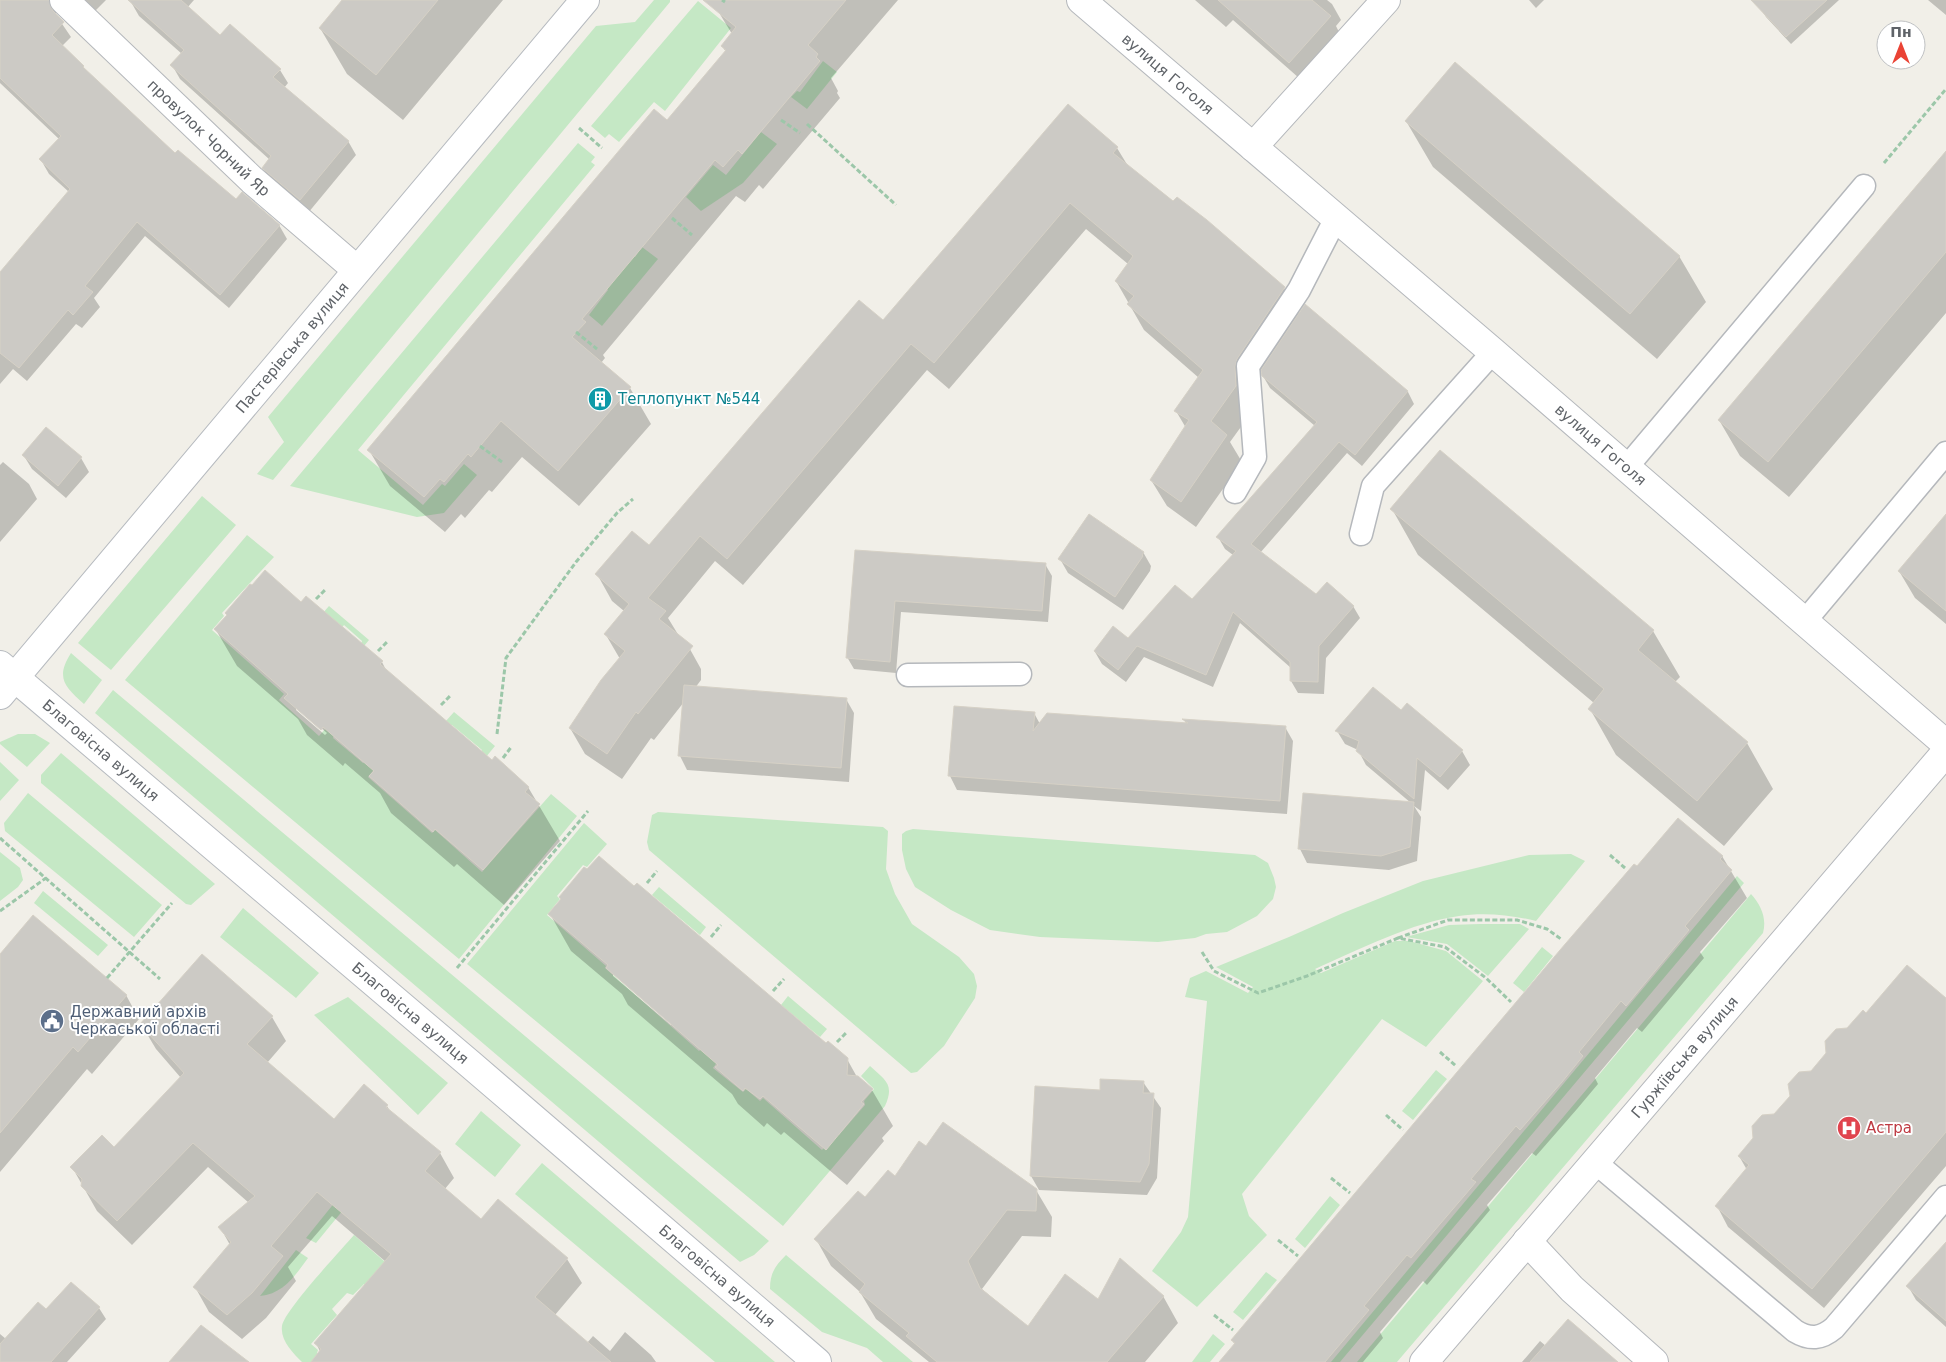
<svg xmlns="http://www.w3.org/2000/svg" width="1946" height="1362" font-family="'DejaVu Sans',sans-serif">
  <rect width="100%" height="100%" fill="#f1efe8"/>
  <path fill="#c5e8c5" d="M654 0H670V2L273 480 257 474 284 442 268 417 596 26 635 22Z
    M698 1 731 28 665 111 654 102 619 142 609 134 605 138 591 126Z
    M823 61 837 72 807 109 791 97 797 91 800 92Z
    M761 132 777 144 743 183 701 211 686 197 713 165 726 175Z
    M578 143 595 157 591 162 595 165 358 450 423 505 442 484 445 486 464 464 477 475 444 513 417 517 290 486Z
    M642 247 658 259 602 326 589 315 608 290 604 286 631 254 635 257Z
    M202 496 236 525 111 670 78 643Z
    M247 535 274 557 222 613 224 616 212 630 284 694 279 700 319 736 326 728 334 735 333 738 363 763 366 761 375 768 368 777 432 833 435 830 482 872 551 794 577 816 459 959 125 680Z
    M329 606 369 640 364 646 361 644 362 641 344 625 340 630 322 614Z
    M71 653 102 680 84 704C65 687 55 678 71 653Z
    M113 690 769 1241 754 1255 740 1262 95 713Z
    M454 712 495 746 486 757 481 753 482 750 452 725 450 726 445 722Z
    M18 734H35L50 743 27 767 0 744V742Z
    M61 753 215 884 191 905 186 904 41 783V775Z
    M0 762 19 780 0 801Z
    M28 793 162 905 134 937 5 831 4 823Z
    M658 812 883 827 888 831 886 869 895 894 912 924 959 957 974 974 977 986 975 998 944 1046 917 1072 911 1073 649 850 647 842 652 815Z
    M584 823 607 844 587 867 583 865 557 896 560 899 547 915 606 966 605 968 699 1051 702 1048 718 1061 713 1068 743 1092 746 1089 760 1101 763 1098 822 1150 836 1135H839L865 1105 864 1101 874 1089 861 1076 870 1066C885 1080 895 1084 885 1106L783 1226 467 964Z
    M913 829 1255 855 1268 863 1274 878 1276 887 1273 899 1257 916 1227 932 1206 934 1195 938 1158 942 1040 937 990 930 951 910 915 887 906 869 902 850V834L906 831Z
    M0 852 20 868 23 880 18 887 0 901Z
    M1571 854 1585 861 1536 921C1512 915 1484 912 1459 916 1413 922 1358 950 1315 969L1321 973 1395 941H1409L1446 951 1483 981 1426 1047 1382 1019 1242 1194 1249 1216 1267 1235 1197 1307 1152 1271 1181 1232 1188 1217 1207 1001 1185 997 1190 978 1206 971 1248 993 1253 987 1216 967 1289 937 1343 913 1423 881 1529 855Z
    M1737 876 1744 883 1340 1362H1331Z
    M659 887 706 927 700 935 652 895Z
    M43 891 108 945 98 956 34 903Z
    M1751 894C1761 905 1767 918 1763 933L1397 1362H1357Z
    M243 908 319 973 296 998 220 937Z
    M1480 924H1520L1529 929 1488 976 1447 944 1406 937 1449 925Z
    M1542 947 1553 956 1524 992 1513 983Z
    M788 996 827 1029 820 1037 781 1005Z
    M348 997 448 1083 418 1115 314 1015Z
    M1436 1070 1447 1079 1413 1120 1402 1111Z
    M481 1111 521 1145 495 1177 455 1144Z
    M402 1119 404 1127 367 1181 316 1243 306 1238Z
    M542 1163 775 1362H715L515 1194Z
    M1330 1196 1340 1205 1305 1248 1295 1239Z
    M354 1235 399 1274 421 1333 364 1284 353 1295 347 1293 332 1309 337 1315 311 1344 318 1350 317 1353 327 1362H302C293 1353 280 1340 282 1326 284 1311 341 1250 354 1235Z
    M296 1250 308 1258C295 1276 283 1294 260 1296Z
    M786 1255 913 1362H883L867 1348 822 1332 770 1289C770 1273 775 1266 786 1255Z
    M1266 1272 1277 1280 1243 1320 1233 1312Z
    M1213 1334 1225 1344 1210 1362H1192Z"/>
  <path fill="#0003" fill-rule="evenodd" d="M0 0H66L56 12V15L71 37 62 46 83 67 87 72 176 155 236 201 279 225 287 239 229 308 145 236 94 298 100 307 82 328 76 324 27 381 13 369 0 384V274L69 192 49 174 41 160 60 140 0 83Z
    M79 0H106L94 12Z
    M133 0H194L187 8 220 36 280 70 288 83 284 88 348 141 356 155 308 213 271 182 263 168 270 160 180 79 172 65 182 54 139 16 131 2Z
    M344 0H503L403 120 347 74 320 28Z
    M728 0H898L831 78 838 91 837 93 840 98 763 189 759 185 745 202 736 196 603 355 605 358 601 363 630 388 651 424 579 506 522 457 492 492 489 490 465 518 461 514 445 532 390 486 369 450 667 122 726 52 722 46 732 34 718 11Z
    M1195 0H1327L1332 4 1341 20 1336 26 1339 32 1299 78 1233 20 1226 27Z
    M1529 0H1544L1536 8Z
    M1771 0H1839L1791 44 1766 17 1761 9Z
    M1928 0H1946V15Z
    M1406 121 1679 256 1706 302 1657 359 1433 167Z
    M1117 148 1128 166 1284 288 1300 315 1305 306 1408 392 1414 404 1362 466 1347 453 1260 553 1316 596 1353 606 1360 618 1326 658 1324 694 1298 693 1291 681V668L1240 623 1213 687 1144 657 1126 682 1102 664 1095 652 1128 640 1192 601 1233 555 1225 549 1218 537 1315 426 1270 388 1263 376V369L1252 385 1251 413 1230 442 1242 462 1196 527 1167 506 1151 480 1186 428 1176 411 1199 378 1144 330 1116 281 1128 264 1086 229 949 389 927 370 743 585 715 561 668 618 679 636 686 642 701 669V680L695 688 846 699 854 713 849 782 687 770 680 756 684 702 654 740 651 738 622 779 585 754 570 728 620 659 606 635 624 611 612 601 597 574 649 547 883 321Z
    M1946 153V313L1789 497 1740 456 1719 420Z
    M1440 452 1653 631 1680 677 1675 682 1747 743 1773 789 1724 846 1616 755 1590 709 1594 703 1418 555 1392 509Z
    M24 456 81 458 89 472 66 498 32 469Z
    M3 462 29 484 37 499 0 542V465Z
    M1946 516V624L1915 598 1899 571Z
    M856 551 1045 564 1052 576 1048 622 901 612 896 673 854 669 847 657Z
    M1143 552 1151 566 1150 571 1123 610 1068 573 1060 559Z
    M301 604 382 662 387 672 492 762 528 787 560 841 504 905 457 864 454 867 391 813 380 793 345 763 343 766 307 735 298 719 237 666 216 630ZM296 707 327 733 325 735 296 710Z
    M1407 705 1462 751 1470 765 1448 790 1425 770 1421 811 1414 806 1421 817 1417 861 1389 870 1307 863 1300 849 1411 803 1366 765 1358 750 1345 744 1337 731 1401 712Z
    M955 707 1034 713 1040 724 1187 725 1184 720 1285 727 1293 741 1287 814 957 790 950 776Z
    M1722 856 1747 898 1700 952 1704 958 1642 1032 1637 1028 1595 1078 1598 1084 1577 1109 1536 1156 1532 1153 1487 1205 1490 1210 1427 1285 1423 1281 1380 1332 1383 1338 1363 1362H1221L1235 1345 1232 1340 1637 868Z
    M550 914 826 1045 847 1059 857 1077 872 1090 893 1126 882 1138 884 1141 847 1185 784 1132 781 1135 767 1123 764 1127 738 1104 732 1094 628 1005 622 994 571 951ZM613 973 672 1023 671 1025 613 976Z
    M0 956 126 995 139 1019 92 1074 87 1069 0 1172Z
    M1946 1000V1166L1824 1308 1728 1227 1717 1206 1747 1170 1739 1156 1848 1029 1866 1015Z
    M272 1017 286 1041 267 1063 334 1121 364 1086 387 1106 391 1113 440 1153 454 1178 444 1190 481 1221 567 1259 582 1283 555 1315 587 1343 593 1336 610 1351 625 1332 651 1355 656 1362H325L316 1343 386 1262 332 1216 288 1267 296 1281 266 1318 242 1339 209 1312 195 1287 230 1245 220 1227 249 1203 208 1167 132 1245 97 1211 72 1167 114 1148 181 1078 156 1049 141 1024Z
    M1143 1082 1161 1108 1157 1178 1147 1195 1039 1190 1031 1176Z
    M926 1148 1036 1190 1052 1217 1051 1237 1022 1236 982 1289 1028 1328 1099 1301 1163 1296 1178 1323 1145 1362H929L876 1319 860 1292 831 1266 816 1239 895 1178Z
    M1946 1244V1327L1916 1300 1908 1286Z
    M71 1283 99 1308 106 1319 67 1362H0V1334L6 1339 46 1311Z
    M1540 1341 1546 1346 1616 1362H1522Z"/>
  <path fill="#cccac5" stroke="#d6d1c6" d="M0 0H49L53 11 64 22 52 35 84 66 83 67 175 153 178 150 236 199 242 192 280 225 220 295 137 222 85 286 93 292 73 315 68 310 19 368 0 353V272L70 189 39 159 61 136 0 78Z
    M128 0H181L220 35 230 24 281 69 273 77 349 141 300 200 262 168 271 156 170 65 184 50Z
    M342 0H438L376 75 319 28Z
    M703 0H846L808 45 818 54 816 57 820 61 742 154 738 150 723 167 715 160 582 319 586 322 572 337 631 387 558 471 501 421 471 457 468 454 444 482 440 479 424 497 367 450 654 109 667 120 726 50 721 46 736 27Z
    M1218 0H1312L1331 16 1289 63Z
    M1751 0H1827L1786 37Z
    M1455 62 1680 256 1630 314 1405 121Z
    M1068 104 1118 147 1113 153 1173 201 1177 197 1207 220 1285 287 1237 359 1235 367 1236 386 1211 421 1227 435 1181 502 1150 480 1189 420 1174 411 1203 370 1127 304 1134 296 1115 281 1133 256 1070 203 934 363 911 344 727 559 700 536 648 598 666 611 659 619 693 646 638 714 636 712 607 754 569 728 601 680 625 651 604 634 629 604 595 574 632 531 649 545 859 300 883 320Z
    M1946 151V252L1768 462 1718 420Z
    M1305 304 1408 391 1355 455 1339 442 1251 544 1316 594 1327 582 1354 606 1319 646 1318 682 1290 681V662L1233 612 1206 675 1137 646 1118 670 1094 651 1113 626 1128 638 1175 585 1192 599 1236 551 1216 537 1317 422 1262 376 1261 370Z
    M46 427 82 457 58 486 22 455Z
    M1440 450 1654 630 1638 650 1748 742 1697 801 1588 709 1604 689 1390 509Z
    M1089 514 1144 552 1142 555 1143 556 1115 597 1058 559Z
    M1946 514V611L1898 571Z
    M855 550 1046 563 1042 611 895 601 890 662 846 658Z
    M265 570 301 602 306 596 383 661 380 664 492 760 495 756 529 787 525 792 540 804 483 870 435 829 433 832 369 776 374 771 323 727 321 730 284 698 288 694 214 629 227 615 225 613 250 584 252 585Z
    M684 685 847 698 841 768 678 756Z
    M1373 687 1401 710 1407 703 1463 750 1440 777 1417 758 1414 799 1356 751 1359 741 1335 731Z
    M954 706 1035 712 1033 731 1047 713 1188 723 1182 719 1286 726 1280 801 948 776Z
    M1303 793 1414 802 1410 847 1381 856 1298 849Z
    M1678 818 1723 856 1720 859 1732 870 1685 926 1689 930 1626 1006 1621 1001 1579 1052 1583 1056 1562 1082 1520 1130 1516 1126 1471 1179 1476 1182 1411 1258 1407 1255 1364 1306 1369 1310 1325 1362H1219L1235 1343 1231 1340 1560 950 1634 864 1637 866Z
    M599 856 634 886 637 883 826 1043 828 1041 848 1058 847 1075 858 1076 873 1089 861 1102 864 1104 826 1150 763 1096 760 1099 745 1088 743 1091 715 1067 718 1065 606 968 608 965 548 914 561 899 559 897 584 867 587 869Z
    M33 915 127 995 78 1052 73 1047 0 1133V954Z
    M202 954 273 1016 247 1044 334 1119 364 1084 388 1105 386 1107 441 1152 425 1171 481 1219 498 1199 568 1258 535 1297 611 1362H311L321 1349 314 1343 391 1254 317 1192 271 1246 283 1256 252 1293 227 1315 193 1287 231 1242 218 1227 255 1196 193 1143 117 1221 81 1186 82 1179 70 1167 102 1135 114 1147 184 1073 140 1024Z
    M1907 965 1946 998V1132L1812 1289 1715 1206 1749 1165 1738 1156 1753 1138 1752 1126 1762 1115 1774 1114 1790 1096 1788 1084 1799 1072 1811 1071 1826 1053 1825 1041 1836 1029 1847 1028 1863 1010 1866 1013Z
    M1100 1079 1144 1081 1143 1093H1154L1149 1164 1140 1182 1030 1176 1035 1086 1100 1090Z
    M943 1122 1037 1189 1036 1211 1007 1210 968 1261 980 1288 1028 1326 1065 1274 1098 1299 1120 1258 1164 1296 1107 1362H937L906 1336 909 1333 859 1292 865 1284 814 1239 858 1191 865 1197 888 1170 895 1176 919 1141 926 1146Z
    M1946 1242V1321L1906 1286Z
    M71 1282 100 1307 51 1362H0V1344L38 1302 46 1309Z
    M1568 1319 1618 1362H1530Z
    M201 1325 249 1362H169Z"/>
  <g fill="none" stroke-linecap="round" stroke-linejoin="round">
    <g stroke="#b5b8bc" stroke-width="25">
      <path id="service" d="M1626 468 1864 186
        M1235 492 1255 457 1248 366 1299 290 1336 218
        M1361 534 1373 486 1493 352
        M1805 621 1946 453
        M908 675 1020 674
        M1596 1163 1795 1331C1810 1340 1821 1339 1834 1328L1946 1197"/>
    </g>
    <g stroke="#b5b8bc" stroke-width="30">
      <g id="minor">
        <path id="s1" d="M64 0 252 180 357 270"/>
        <path id="s2" d="M1081 0 1493 352 1946 744"/>
        <path d="M1253 147 1386 0"/>
        <path d="M1527 1241 1572 1289 1654 1362"/>
        <path id="s3" d="M1424 1362 1946 752"/>
      </g>
    </g>
    <g stroke="#b6babf" stroke-width="30">
      <g id="secondary">
        <path id="s4" d="M0 665 470 1064 817 1362"/>
        <path id="s5" d="M0 695 585 0"/>
      </g>
    </g>
    <path stroke="#9cc7a9" stroke-width="3" stroke-dasharray="5 2.5" stroke-linecap="butt" d="M722 0 725 2
      M781 120 800 133
      M807 124 896 205
      M579 128 602 148
      M1884 163 1946 89
      M672 218 692 235
      M576 332 597 349
      M480 446 502 462
      M316 599 326 589
      M378 651 388 641
      M441 705 451 695
      M497 734 506 658 576 562 617 513 633 499
      M503 758 512 746
      M0 838 160 979
      M1610 855 1625 868
      M647 883 657 871
      M0 911 46 878
      M711 937 721 925
      M1398 938 1448 920H1517L1547 929 1561 939
      M1202 952 1214 971 1258 993 1307 976 1398 938 1445 947 1486 978 1511 1002
      M457 968 588 811
      M107 978 172 903
      M773 991 784 979
      M837 1042 846 1033
      M1440 1052 1456 1066
      M1386 1115 1403 1130
      M1331 1178 1350 1193
      M1278 1240 1298 1256
      M1214 1315 1233 1330"/>
    <use href="#service" stroke="#fff" stroke-width="22"/>
    <use href="#minor" stroke="#fff" stroke-width="28"/>
    <use href="#secondary" stroke="#fff" stroke-width="28"/>
  </g>
  <defs>
    <g id="building-disc" transform="scale(1.25)"><circle r="9.5" fill="#0f9aa8" stroke="#fff"/><path d="M-4-6H4V6H1V3H-1V6H-4ZM-2.5-4.3h1.7v1.8h-1.7ZM.8-4.3h1.7v1.8H.8ZM-2.5-1h1.7V.8h-1.7ZM.8-1h1.7V.8H.8Z" fill="#fff"/></g>
    <g id="civic-disc" transform="scale(1.25)"><circle r="9.5" fill="#5c6f8a" stroke="#fff"/><path d="M-.6-6.5H3V-4.5H.6V-3L4-1V1h2V6H-6V1h2V-1L-.6-3ZM-1.2 2.5V6h2.4V2.5Z" fill="#fff"/></g>
    <g id="hospital-disc" transform="scale(1.25)"><circle r="9.5" fill="#e0444e" stroke="#fff"/><path d="M-5-5h3v3.5h4V-5h3V5h-3V1.5h-4V5h-3Z" fill="#fff"/></g>
  </defs>
  <g fill-rule="evenodd">
    <use href="#building-disc" x="600" y="399"/>
    <use href="#civic-disc" x="52" y="1021"/>
    <use href="#hospital-disc" x="1849" y="1128"/>
  </g>
  <g text-anchor="middle" dominant-baseline="central" stroke-width="4" stroke-linejoin="round" paint-order="stroke">
    <g font-size="15" fill="#5f6368" stroke="#fff">
      <text stroke="none"><textPath href="#s2" startOffset="114">вулиця Гоголя</textPath></text>
      <text stroke="none"><textPath href="#s1" startOffset="200">провулок Чорний Яр</textPath></text>
      <text stroke="none"><textPath href="#s5" startOffset="454">Пастерівська вулиця</textPath></text>
      <text stroke="none"><textPath href="#s2" startOffset="684">вулиця Гоголя</textPath></text>
      <text stroke="none"><textPath href="#s4" startOffset="132">Благовісна вулиця</textPath></text>
      <text stroke="none"><textPath href="#s4" startOffset="538">Благовісна вулиця</textPath></text>
      <text stroke="none"><textPath href="#s3" startOffset="401">Гуржіївська вулиця</textPath></text>
      <text stroke="none"><textPath href="#s4" startOffset="942">Благовісна вулиця</textPath></text>
    </g>
    <g font-size="15" fill="#0d838f" stroke="#fff" text-anchor="start">
      <text x="618" y="399">Теплопункт №544</text>
    </g>
    <g font-size="15" fill="#4e5e75" stroke="#fff" text-anchor="start">
      <text x="70" y="1012">Державний архів<tspan x="70" dy="17">Черкаської області</tspan></text>
    </g>
    <g font-size="15" fill="#be3a42" stroke="#fff" text-anchor="start">
      <text x="1866" y="1128">Астра</text>
    </g>
  </g>
  <g transform="translate(1901 45)"><circle r="24" fill="#ffffff" stroke="#bfc1c3"/>
  <path d="M0-4L9 19L0 12L-9 19Z" fill="#ea4335"/>
  <text y="-8" font-size="14" font-weight="bold" text-anchor="middle" fill="#5f6368">Пн</text>
  </g>
</svg>
